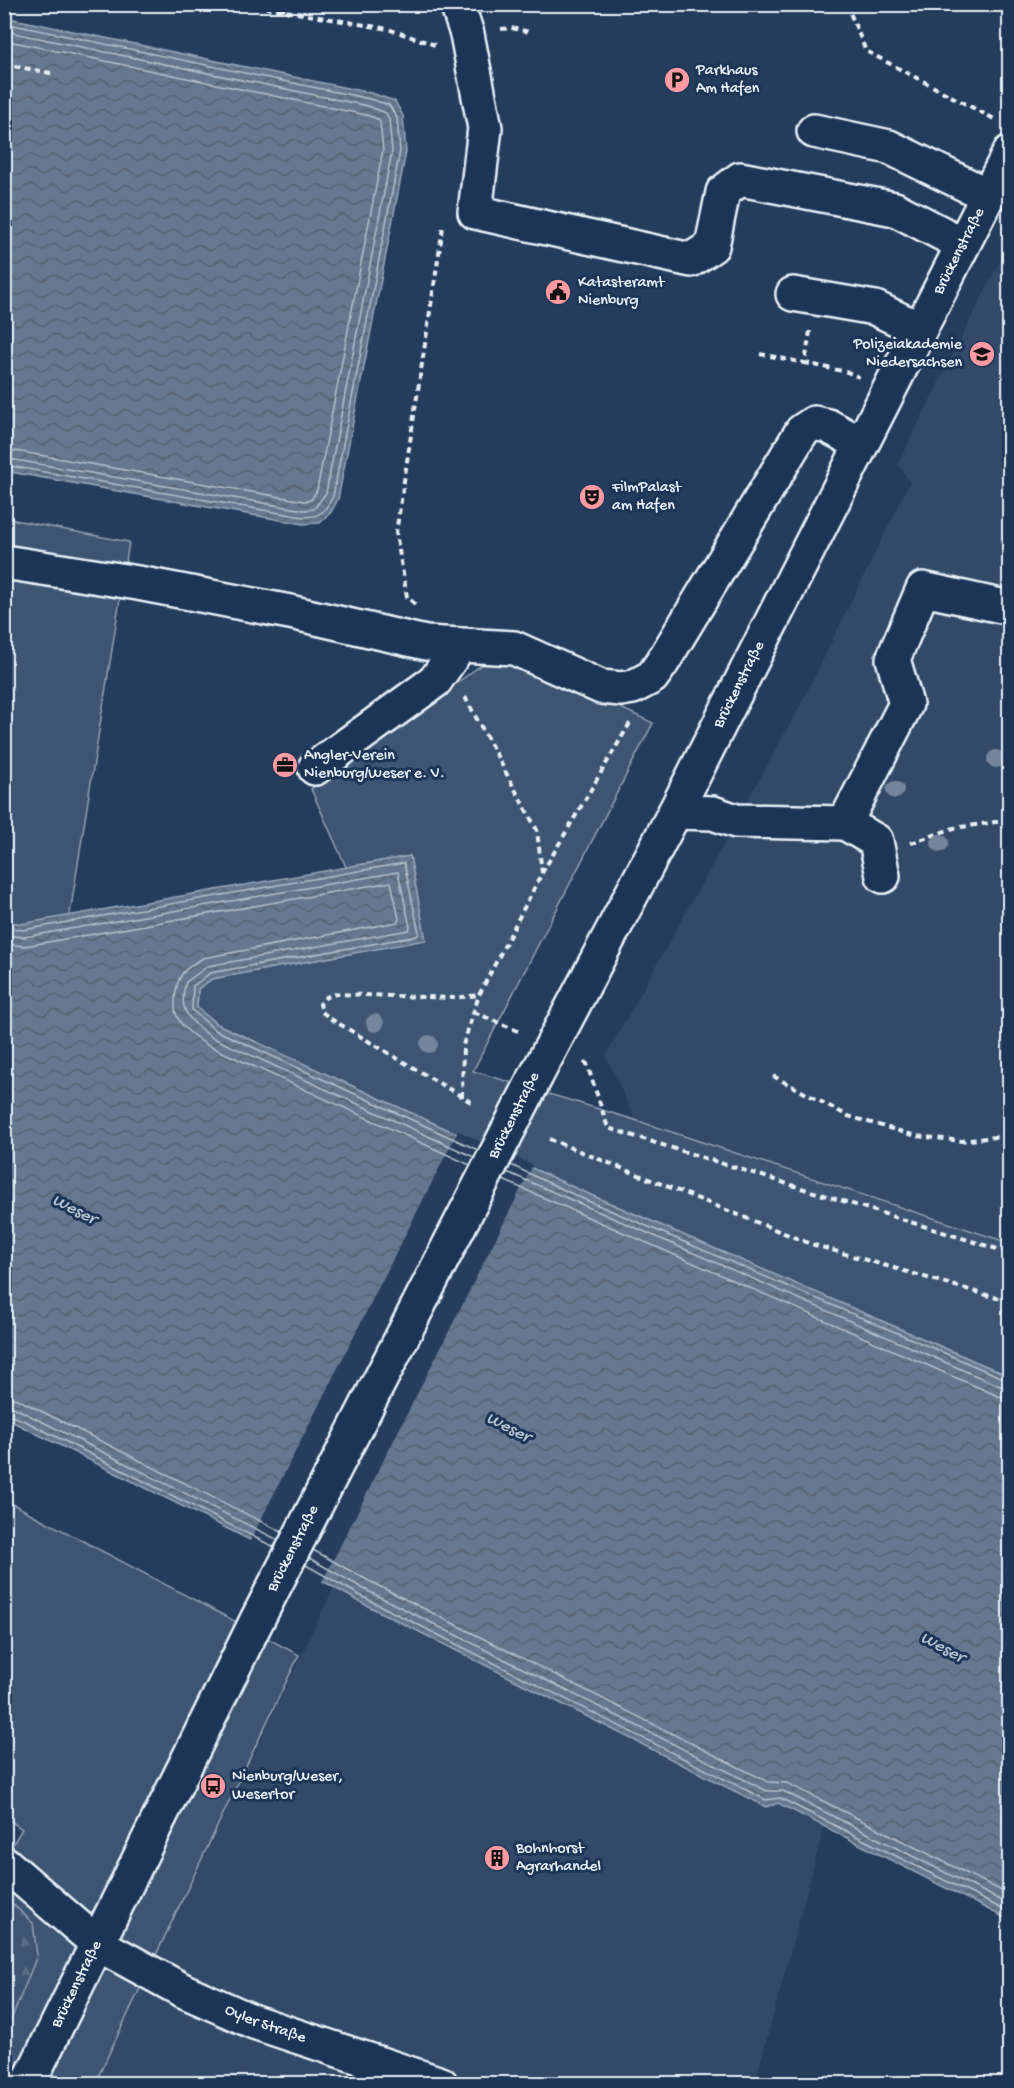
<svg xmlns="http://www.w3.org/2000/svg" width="1014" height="2088" font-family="'Gochi Hand',sans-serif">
  <defs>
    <pattern id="forest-firs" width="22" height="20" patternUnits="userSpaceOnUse" patternTransform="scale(1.5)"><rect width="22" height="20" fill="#3e5472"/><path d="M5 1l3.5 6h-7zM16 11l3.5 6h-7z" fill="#5a6d87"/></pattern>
    <pattern id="water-waves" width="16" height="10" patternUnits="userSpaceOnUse" patternTransform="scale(1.5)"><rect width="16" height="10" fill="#657890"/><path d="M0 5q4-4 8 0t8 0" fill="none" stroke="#576270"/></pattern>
  </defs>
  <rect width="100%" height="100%" fill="#253d5d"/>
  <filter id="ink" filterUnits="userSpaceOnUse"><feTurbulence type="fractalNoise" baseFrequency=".0167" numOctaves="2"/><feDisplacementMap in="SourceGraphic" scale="12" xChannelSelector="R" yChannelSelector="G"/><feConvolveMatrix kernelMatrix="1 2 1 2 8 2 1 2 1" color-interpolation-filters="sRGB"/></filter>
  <g filter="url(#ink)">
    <path fill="#334a68" d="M1009 243V1241L1006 1242 635 1120 606 1056 799 708 910 482 898 464Z
      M334 1587 766 1807 777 1803 824 1827 755 2083 95 2084Z"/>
    <path fill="#3e5472" stroke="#93a2b5" stroke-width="1.5" d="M4 518 129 542 69 920 21 924 5 921Z
      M491 658 525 663 653 723 473 1071 635 1120 1006 1242 1009 1241V1376L584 1192 217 1024 197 1008 198 989 212 979 351 953 410 856 346 867 311 789Z
      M5 1500 299 1655 95 2083H5V2030H7L32 1923 5 1897 4 1839 13 1844 22 1829 5 1817Z"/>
    <path fill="url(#forest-firs)" stroke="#93a2b5" stroke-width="1.5" d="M5 1897 33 1923 37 1956 7 2030H5Z"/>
    <path fill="url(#water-waves)" stroke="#99a8ba" stroke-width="1.5" d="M4 17 371 93 395 101 403 116 406 152 338 499 331 512 320 523 303 524 5 471Z
      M410 856 426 940 212 979 198 989 197 1008 217 1024 584 1192 1009 1376V1920L778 1803 766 1807 358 1601 254 1542 5 1418 4 921 21 924Z"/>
    <path fill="#253d5d" d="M458 1131 533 1165 321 1584 249 1543Z"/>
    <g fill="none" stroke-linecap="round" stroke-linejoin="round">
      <path stroke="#b4c1ce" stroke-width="1.5" d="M4 23 370 99 389 105 397 118 400 151 333 496C325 512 321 517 303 517L4 465
        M4 31 368 106 386 113 389 120 392 151 326 493 314 509 304 510 4 458
        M4 40 366 115 378 119 380 122 383 150 317 490 311 500 304 501 4 449
        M4 927 23 930 404 863 419 933 417 936 210 973 193 986 192 1010 215 1030 478 1150
        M4 935 24 937 398 872 410 927 409 930 208 966 186 982C177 1011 190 1021 211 1037L474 1157
        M4 944 25 946 391 882 399 919 398 922 203 958C181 970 176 978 175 1002 175 1009 175 1015 179 1020 184 1030 198 1039 207 1045L470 1165
        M511 1165 581 1198 1010 1381
        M507 1172 1002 1387 1010 1389
        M503 1180 998 1396 1010 1398
        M4 1396 17 1399 282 1532
        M4 1405 13 1407 278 1540
        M4 1413 25 1421 274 1547
        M313 1550 369 1581 768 1782 787 1783 1010 1895
        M309 1558 364 1589 767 1791H783L1010 1905
        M306 1565 361 1596 766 1800 780 1798 1010 1913"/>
      <g stroke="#e8f1f8" stroke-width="38">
        <g id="minor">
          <path d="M457 4 467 34 485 128 475 212 691 260 712 246 723 192 740 179 895 209 962 244"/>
          <path d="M814 131 889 147 987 195"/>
          <path d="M793 294 875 308 919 329"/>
          <path d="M4 562 138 583 290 612 426 643 514 648 601 687 621 689 633 687 652 677 662 663 802 431 814 423 828 426 861 444"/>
          <path d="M315 768 435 681 460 645"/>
          <path d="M675 812 713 813 736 821 845 823 876 841 883 876"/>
          <path d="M845 823 906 704 893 659 923 589 1010 608"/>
          <path id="s1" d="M536 1076 675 812 1010 152"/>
          <path id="s2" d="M4 1863 98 1944 182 1990 254 2022 441 2084"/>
          <path id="s3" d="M28 2084 257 1620"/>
        </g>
      </g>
      <path stroke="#e8f1f8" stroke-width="4" stroke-dasharray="6 4.5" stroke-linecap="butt" d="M245 4 388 29 435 45
        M849 4 848 8 866 51 996 120
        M283 11 284 4
        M501 29 511 28 530 32
        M4 64 55 74
        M810 331 805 363 847 372 859 377
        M760 354 805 363
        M415 604 407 597 396 533 443 227
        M465 697 537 830 542 873
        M911 843 954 828 1010 820
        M474 1012 520 1032
        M584 1062 587 1064 608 1128 1010 1253
        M773 1076 848 1116 916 1136 962 1141 1010 1135
        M462 1097 463 1045 479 995 542 873 630 723
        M471 1102 331 1019 322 1012 320 1004 326 997 336 994 454 998 479 995
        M549 1139 811 1244 997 1298 1010 1300"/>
      <use href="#minor" stroke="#1d3557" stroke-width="33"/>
      <g stroke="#e8f1f8" stroke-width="38" stroke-linecap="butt">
        <g id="minor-bridge">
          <path id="s4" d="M257 1620 536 1076"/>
        </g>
      </g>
      <use href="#minor-bridge" stroke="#1d3557" stroke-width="33"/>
    </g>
    <g fill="#74869c">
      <circle cx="996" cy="759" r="9"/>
      <circle cx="895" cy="790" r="9"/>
      <circle cx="940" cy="843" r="9"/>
      <circle cx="375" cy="1023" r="9"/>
      <circle cx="429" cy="1044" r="9"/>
    </g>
  </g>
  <defs>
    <g id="parking-disc" transform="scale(1.35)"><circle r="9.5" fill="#ff9aa2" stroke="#1d3557"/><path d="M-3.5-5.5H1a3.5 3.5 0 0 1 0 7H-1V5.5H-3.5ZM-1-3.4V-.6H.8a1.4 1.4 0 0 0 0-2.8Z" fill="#111"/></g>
    <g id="civic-disc" transform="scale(1.35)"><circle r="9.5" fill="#ff9aa2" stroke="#1d3557"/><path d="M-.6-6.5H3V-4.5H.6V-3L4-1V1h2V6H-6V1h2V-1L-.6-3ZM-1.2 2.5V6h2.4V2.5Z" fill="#111"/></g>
    <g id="university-disc" transform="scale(1.35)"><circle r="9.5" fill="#ff9aa2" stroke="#1d3557"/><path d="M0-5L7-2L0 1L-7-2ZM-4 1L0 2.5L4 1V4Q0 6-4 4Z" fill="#111"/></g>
    <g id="theatre-disc" transform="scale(1.35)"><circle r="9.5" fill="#ff9aa2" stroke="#1d3557"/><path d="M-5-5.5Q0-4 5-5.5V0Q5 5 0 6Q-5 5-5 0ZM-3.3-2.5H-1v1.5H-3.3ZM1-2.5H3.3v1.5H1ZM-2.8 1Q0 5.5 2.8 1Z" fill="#111"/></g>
    <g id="office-disc" transform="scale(1.35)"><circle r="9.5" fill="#ff9aa2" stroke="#1d3557"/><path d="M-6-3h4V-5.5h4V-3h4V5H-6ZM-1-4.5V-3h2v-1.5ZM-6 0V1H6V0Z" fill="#111"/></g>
    <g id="bus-disc" transform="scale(1.35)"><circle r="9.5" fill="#ff9aa2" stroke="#1d3557"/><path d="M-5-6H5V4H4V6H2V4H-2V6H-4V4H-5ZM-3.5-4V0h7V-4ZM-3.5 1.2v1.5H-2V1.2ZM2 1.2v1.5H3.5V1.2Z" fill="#111"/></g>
    <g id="building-disc" transform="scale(1.35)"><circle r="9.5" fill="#ff9aa2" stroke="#1d3557"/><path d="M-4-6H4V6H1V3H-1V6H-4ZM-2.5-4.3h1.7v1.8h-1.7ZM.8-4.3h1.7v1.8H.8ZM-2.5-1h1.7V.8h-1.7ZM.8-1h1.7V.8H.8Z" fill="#111"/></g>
  </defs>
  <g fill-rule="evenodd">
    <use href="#parking-disc" x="677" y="80"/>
    <use href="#civic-disc" x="558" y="292"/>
    <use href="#university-disc" x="982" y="354"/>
    <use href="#theatre-disc" x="592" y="497"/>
    <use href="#office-disc" x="285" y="765"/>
    <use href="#bus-disc" x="213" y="1786"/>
    <use href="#building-disc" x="497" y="1858"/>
  </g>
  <g text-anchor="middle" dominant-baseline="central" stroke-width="6" stroke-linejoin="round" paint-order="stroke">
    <g font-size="16" fill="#e8f1f8" stroke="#1d3557" text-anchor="start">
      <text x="696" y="71">Parkhaus<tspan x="696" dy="18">Am Hafen</tspan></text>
      <text x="578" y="283">Katasteramt<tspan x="578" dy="18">Nienburg</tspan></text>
      <text x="962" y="345" text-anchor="end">Polizeiakademie<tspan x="962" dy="18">Niedersachsen</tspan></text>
      <text x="612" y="488">FilmPalast<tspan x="612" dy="18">am Hafen</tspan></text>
      <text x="304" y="756">Angler-Verein<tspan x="304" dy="18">Nienburg/Weser e. V.</tspan></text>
      <text x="232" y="1777">Nienburg/Weser,<tspan x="232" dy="18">Wesertor</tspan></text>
      <text x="516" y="1849">Bohnhorst<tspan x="516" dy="18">Agrarhandel</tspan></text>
    </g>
    <g font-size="16" fill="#e8f1f8" stroke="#1d3557">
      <text stroke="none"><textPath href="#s1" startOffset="927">Brückenstraße</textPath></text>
      <text stroke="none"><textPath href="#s1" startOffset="441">Brückenstraße</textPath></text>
      <text transform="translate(515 1116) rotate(-63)">Brückenstraße</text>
      <text stroke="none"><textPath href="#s4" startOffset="80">Brückenstraße</textPath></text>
      <text stroke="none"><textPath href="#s3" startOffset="111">Brückenstraße</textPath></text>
      <text stroke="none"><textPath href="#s2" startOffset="310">Oyler Straße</textPath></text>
    </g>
    <g font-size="18" font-style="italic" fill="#b4c1ce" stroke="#1d3557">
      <text transform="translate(74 1210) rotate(27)">Weser</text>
      <text transform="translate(508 1428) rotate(27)">Weser</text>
      <text transform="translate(942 1648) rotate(28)">Weser</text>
    </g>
  </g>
  <rect width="1014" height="2088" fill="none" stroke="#1d3557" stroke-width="24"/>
  <rect x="12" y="12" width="990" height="2064" fill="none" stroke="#e8f1f8" stroke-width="2" filter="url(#ink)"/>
</svg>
